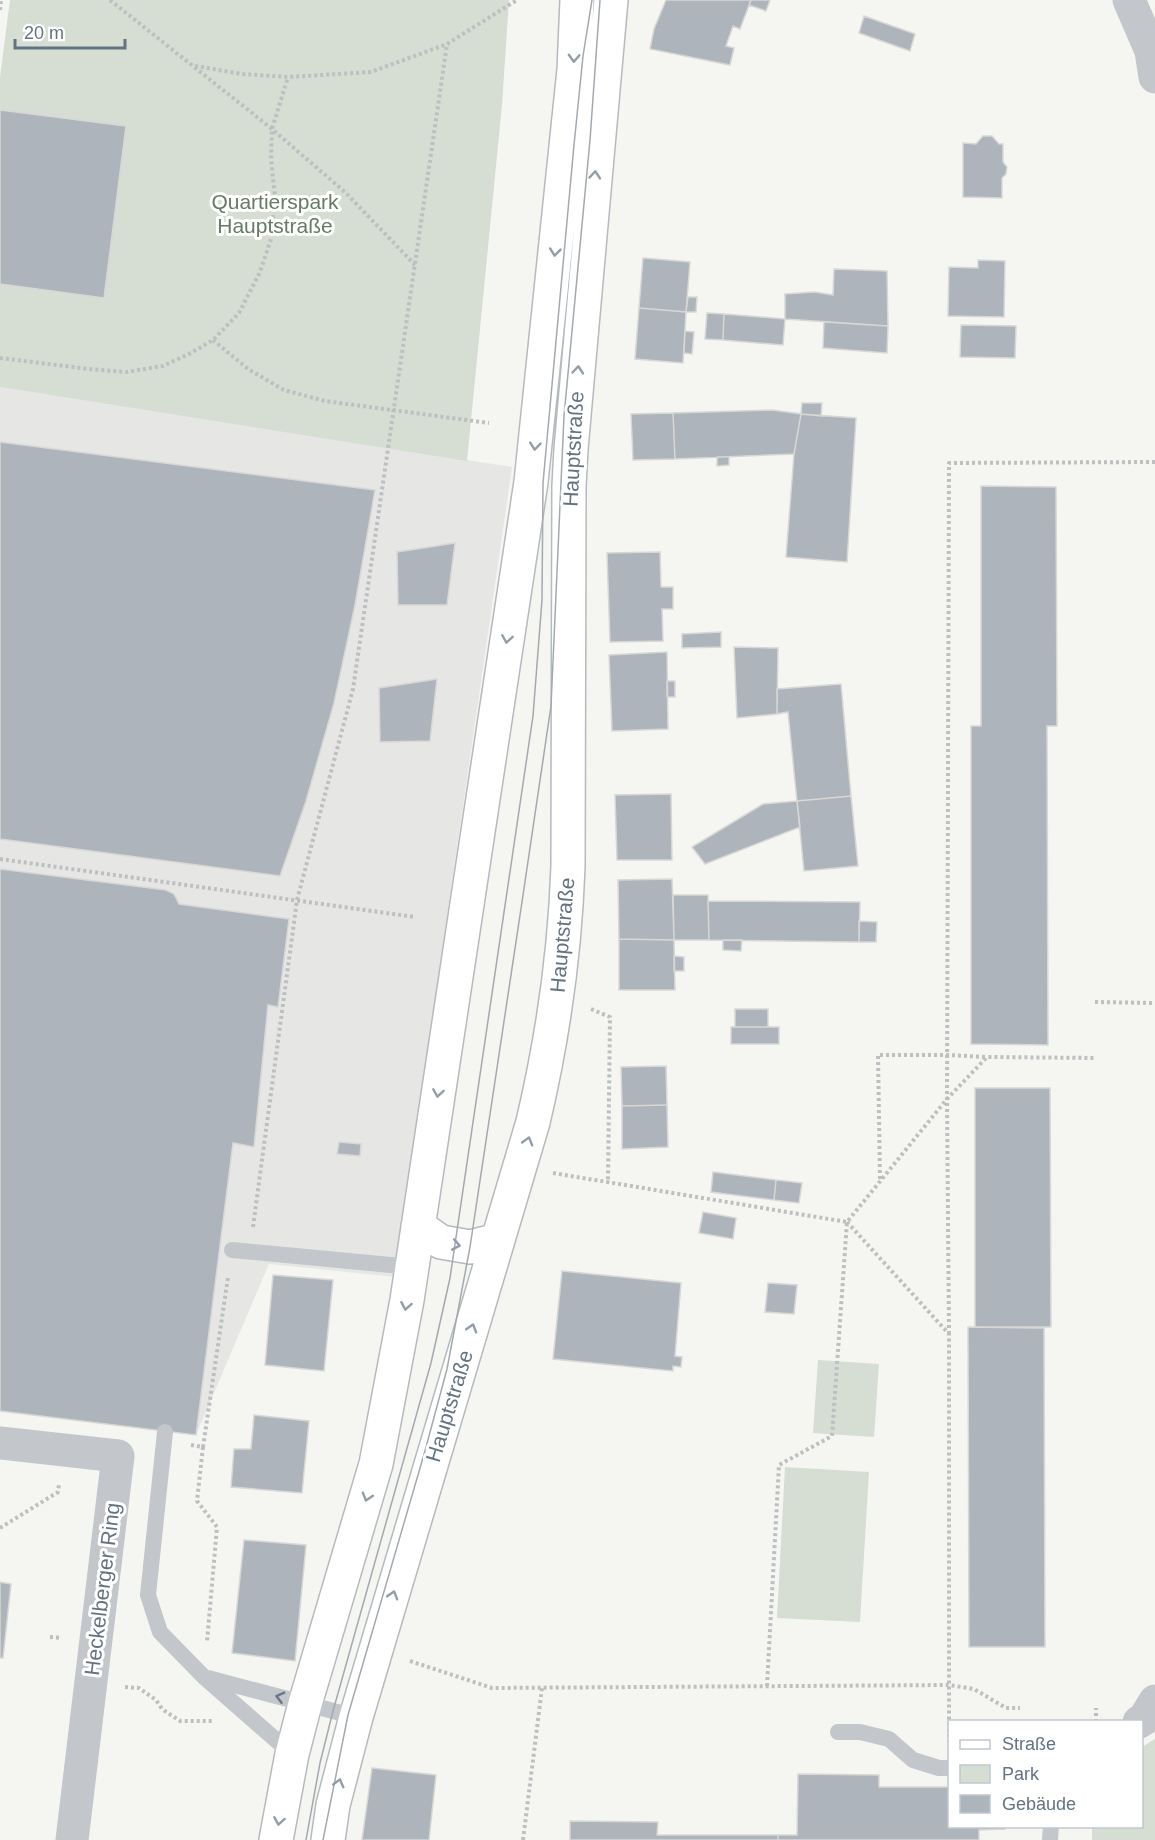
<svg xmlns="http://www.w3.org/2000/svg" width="1155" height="1840" font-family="Arial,sans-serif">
  <rect width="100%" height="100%" fill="#f5f6f2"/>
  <path fill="#e6e7e5" d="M0 387 512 467 395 1277 269 1264 196 1435 0 1411Z"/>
  <path fill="#d6ddd3" d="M10 0H509L502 105 467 461 0 387V77Z
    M818 1360 879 1364 874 1437 813 1433Z
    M785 1467 869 1472 860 1622 777 1618Z
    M1155 1739V1840H1092V1827L1142 1826V1747Z"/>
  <path fill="#aeb4bb" stroke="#d7d7d5" stroke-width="1.5" d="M666 0H751L740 29 733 26 726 46 734 48 730 65 650 49 654 29Z
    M751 0H770L766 11 749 5Z
    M864 16 915 34 910 51 859 33Z
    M0 110 126 126 104 298 0 284Z
    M983 136H992L999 144H1003V162L1007 167 1006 174 1002 178V198L963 197V143L976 144Z
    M643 258 690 262 686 312 639 308Z
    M978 260 1005 261 1004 317 948 316 949 267 978 268Z
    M834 269 887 271 888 326 785 319V294L815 292 833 295Z
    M688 297H697L696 312H686Z
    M639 308 686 312 683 363 635 359Z
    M707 313 724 314 723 340 705 339Z
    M724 314 785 319 783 345 723 340Z
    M824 322 888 326 887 353 823 348Z
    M961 325 1016 326 1015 358 960 357Z
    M685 331 694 332 692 354 684 353Z
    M802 403H822L821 416 801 414Z
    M772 410 801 414 794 454 675 459 673 413Z
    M673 413 675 459 633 460 631 414Z
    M801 414 856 418 847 562 786 557 794 454Z
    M0 442 375 490 355 605 334 703 306 801 280 876 0 839Z
    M717 457H729V465L717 466Z
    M981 486 1056 487 1057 726H1047L1048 1045 971 1044V726H981Z
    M455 543 447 605H398L397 552Z
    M660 552 661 587H673V609H662L663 641 610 642 607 553Z
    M721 632V647L682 648V634Z
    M734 647 778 648 777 714 737 718Z
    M667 652 668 729 612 731 609 655Z
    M437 679 430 741 380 742 379 688Z
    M667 681H675V697H667Z
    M841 684 851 796 797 801 788 712 777 714V689Z
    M671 794 672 860H617L615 795Z
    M851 796 858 866 804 871 797 801Z
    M797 801 800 827 705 864 692 847 763 804Z
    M0 869 166 890 174 894 179 904 289 919 278 1007 268 1005 254 1147 233 1143 196 1435 0 1411Z
    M672 879 674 940 619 939 618 880Z
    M673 895H708L709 940H674Z
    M708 901 860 902 859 942 709 940Z
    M859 921 877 922 876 942H859Z
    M619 939 674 940 675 990H619Z
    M723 940H742L741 951 723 950Z
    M674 956 684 957V971H674Z
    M735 1009H768V1027H735Z
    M731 1027H779V1044H731Z
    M666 1066 667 1105 622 1106 621 1067Z
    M975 1088H1050L1051 1327H975Z
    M667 1105 668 1147 622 1149V1106Z
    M339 1142 361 1144 360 1156 337 1154Z
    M713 1172 776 1180 774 1200 711 1192Z
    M776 1180 802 1183 799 1203 774 1200Z
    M703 1212 736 1218 733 1239 699 1233Z
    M562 1271 681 1283 675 1356 682 1357 681 1367 673 1366V1371L553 1359Z
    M273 1275 333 1280 324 1371 265 1365Z
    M768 1283 797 1285 794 1314 765 1312Z
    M968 1327 1044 1328 1045 1647H969Z
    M254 1415 309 1421 302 1493 231 1487 234 1449H251Z
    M244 1540 306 1545 295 1661 232 1653Z
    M0 1582 11 1584 3 1658H0Z
    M372 1768 436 1775 429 1840H362Z
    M798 1774 879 1775V1787H950V1826H1005V1829L979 1830V1840H778V1835H797Z
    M570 1821 658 1822 657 1835H778V1840H570Z"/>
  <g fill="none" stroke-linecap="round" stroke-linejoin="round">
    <g stroke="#b5babf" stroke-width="36">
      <path id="secondary" d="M418 1226 441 1242 470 1247 498 1240
        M276 1840 292 1754 305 1704 376 1464 407 1300 531 482 574 70 577 0
        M328 1840 333 1805 356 1717 533 1122C553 1037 565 954 568 866L569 486 571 449 611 0"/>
    </g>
    <path stroke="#bdbfc1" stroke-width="4" stroke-dasharray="3 3" stroke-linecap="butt" d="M110 0 272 129 346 193 415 265
      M0 10 1 0
      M195 66 242 74 288 77 371 72 447 44 517 0
      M213 340 248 369 284 390 325 401 489 423
      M0 358 89 369 126 372 163 366 191 353 213 340 239 313 260 272 271 239 275 197 271 159 272 129 288 77
      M0 859 415 917
      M1095 1002 1155 1003
      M591 1009 610 1017 608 1183
      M553 1173 847 1222 947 1099 987 1057 1095 1058
      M880 1179 878 1055H948L986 1057
      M847 1222 949 1334V1742
      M253 1227 297 900 353 689 447 44
      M949 1334 947 1099 949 463 1155 462
      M191 1445 203 1447 228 1277
      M203 1447 197 1501 217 1527 207 1642
      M0 1528 58 1492 59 1484
      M50 1637 61 1638
      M410 1661 492 1688 949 1685 974 1689 1006 1708H1020
      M767 1686 779 1465 832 1436 847 1222
      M125 1687 139 1688 156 1700 162 1709 180 1721H213
      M1096 1722V1708
      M523 1840 542 1688"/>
    <path stroke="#c3c6ca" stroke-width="16" d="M232 1250 412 1267
      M165 1432 148 1595 160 1632 204 1677 292 1754
      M208 1678 356 1717
      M838 1732H860L889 1739 913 1760 939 1768H950
      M1050 1840 1051 1826"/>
    <path stroke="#c3c6ca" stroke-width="33" d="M1129 0 1151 51 1155 77
      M0 1443 118 1456 72 1840
      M1139 1722 1144 1719 1155 1701"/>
    <use href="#secondary" stroke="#fff" stroke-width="33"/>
    <path stroke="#a3a9af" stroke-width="1.5" d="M306 1840 320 1763 333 1711 431 1363 450 1278 533 716 542 600 543 483 574 145 583 56 592 0
      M323 1840 348 1715 425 1451 447 1369 470 1247 522 902 551 706 564 416 590 140 600 0"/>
  </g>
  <defs><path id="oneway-chevron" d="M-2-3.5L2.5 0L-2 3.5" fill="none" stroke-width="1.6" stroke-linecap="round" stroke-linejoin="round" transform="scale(1.5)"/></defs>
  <g stroke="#929da9">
    <use href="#oneway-chevron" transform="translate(574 58) rotate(92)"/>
    <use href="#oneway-chevron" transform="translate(595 175) rotate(-85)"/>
    <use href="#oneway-chevron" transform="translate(555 252) rotate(96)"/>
    <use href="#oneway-chevron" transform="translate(578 370) rotate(-85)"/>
    <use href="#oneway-chevron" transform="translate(535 446) rotate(96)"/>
    <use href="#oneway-chevron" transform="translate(507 639) rotate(99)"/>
    <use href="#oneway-chevron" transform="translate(438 1093) rotate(99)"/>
    <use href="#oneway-chevron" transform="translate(528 1141) rotate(-74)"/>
    <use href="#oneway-chevron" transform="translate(456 1245) rotate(10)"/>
    <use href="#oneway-chevron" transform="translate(406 1306) rotate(100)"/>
    <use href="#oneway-chevron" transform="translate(472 1328) rotate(-73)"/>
    <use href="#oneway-chevron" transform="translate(367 1497) rotate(107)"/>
    <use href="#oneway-chevron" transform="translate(393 1595) rotate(-73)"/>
    <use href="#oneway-chevron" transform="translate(339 1783) rotate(-75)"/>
    <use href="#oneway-chevron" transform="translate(279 1821) rotate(100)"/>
  </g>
  <use stroke="#697788" href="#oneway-chevron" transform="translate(280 1697) rotate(-165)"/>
  <g text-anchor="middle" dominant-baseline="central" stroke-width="6" stroke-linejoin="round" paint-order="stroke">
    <g font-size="21" fill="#667b63" stroke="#fff">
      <text x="275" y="201">Quartierspark<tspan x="275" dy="24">Hauptstraße</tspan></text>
    </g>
    <g font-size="21" fill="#647384" stroke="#fff">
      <text transform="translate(573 449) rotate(-87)">Hauptstraße</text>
      <text transform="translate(562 935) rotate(-85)">Hauptstraße</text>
      <text transform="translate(449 1406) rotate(-73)">Hauptstraße</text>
      <text transform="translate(102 1589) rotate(-83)">Heckelberger Ring</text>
    </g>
  </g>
  <rect x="948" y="1720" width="195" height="108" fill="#ffffff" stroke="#c1c7ce" stroke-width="1.5"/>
  <rect x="960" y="1740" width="30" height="9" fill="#ffffff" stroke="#c1c7ce" stroke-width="1.5"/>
  <text x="1002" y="1750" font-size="18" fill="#647384">Straße</text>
  <rect x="960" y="1765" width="30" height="18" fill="#d6ddd3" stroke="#c1c7ce" stroke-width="1.5"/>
  <text x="1002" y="1780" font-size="18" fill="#647384">Park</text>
  <rect x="960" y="1795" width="30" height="18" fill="#aeb4bb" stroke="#c1c7ce" stroke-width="1.5"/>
  <text x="1002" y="1810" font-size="18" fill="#647384">Gebäude</text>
  <path d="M15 39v9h110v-9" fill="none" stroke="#647384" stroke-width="3"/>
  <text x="24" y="39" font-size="18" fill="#647384" stroke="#ffffff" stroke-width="4.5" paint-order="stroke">20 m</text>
</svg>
